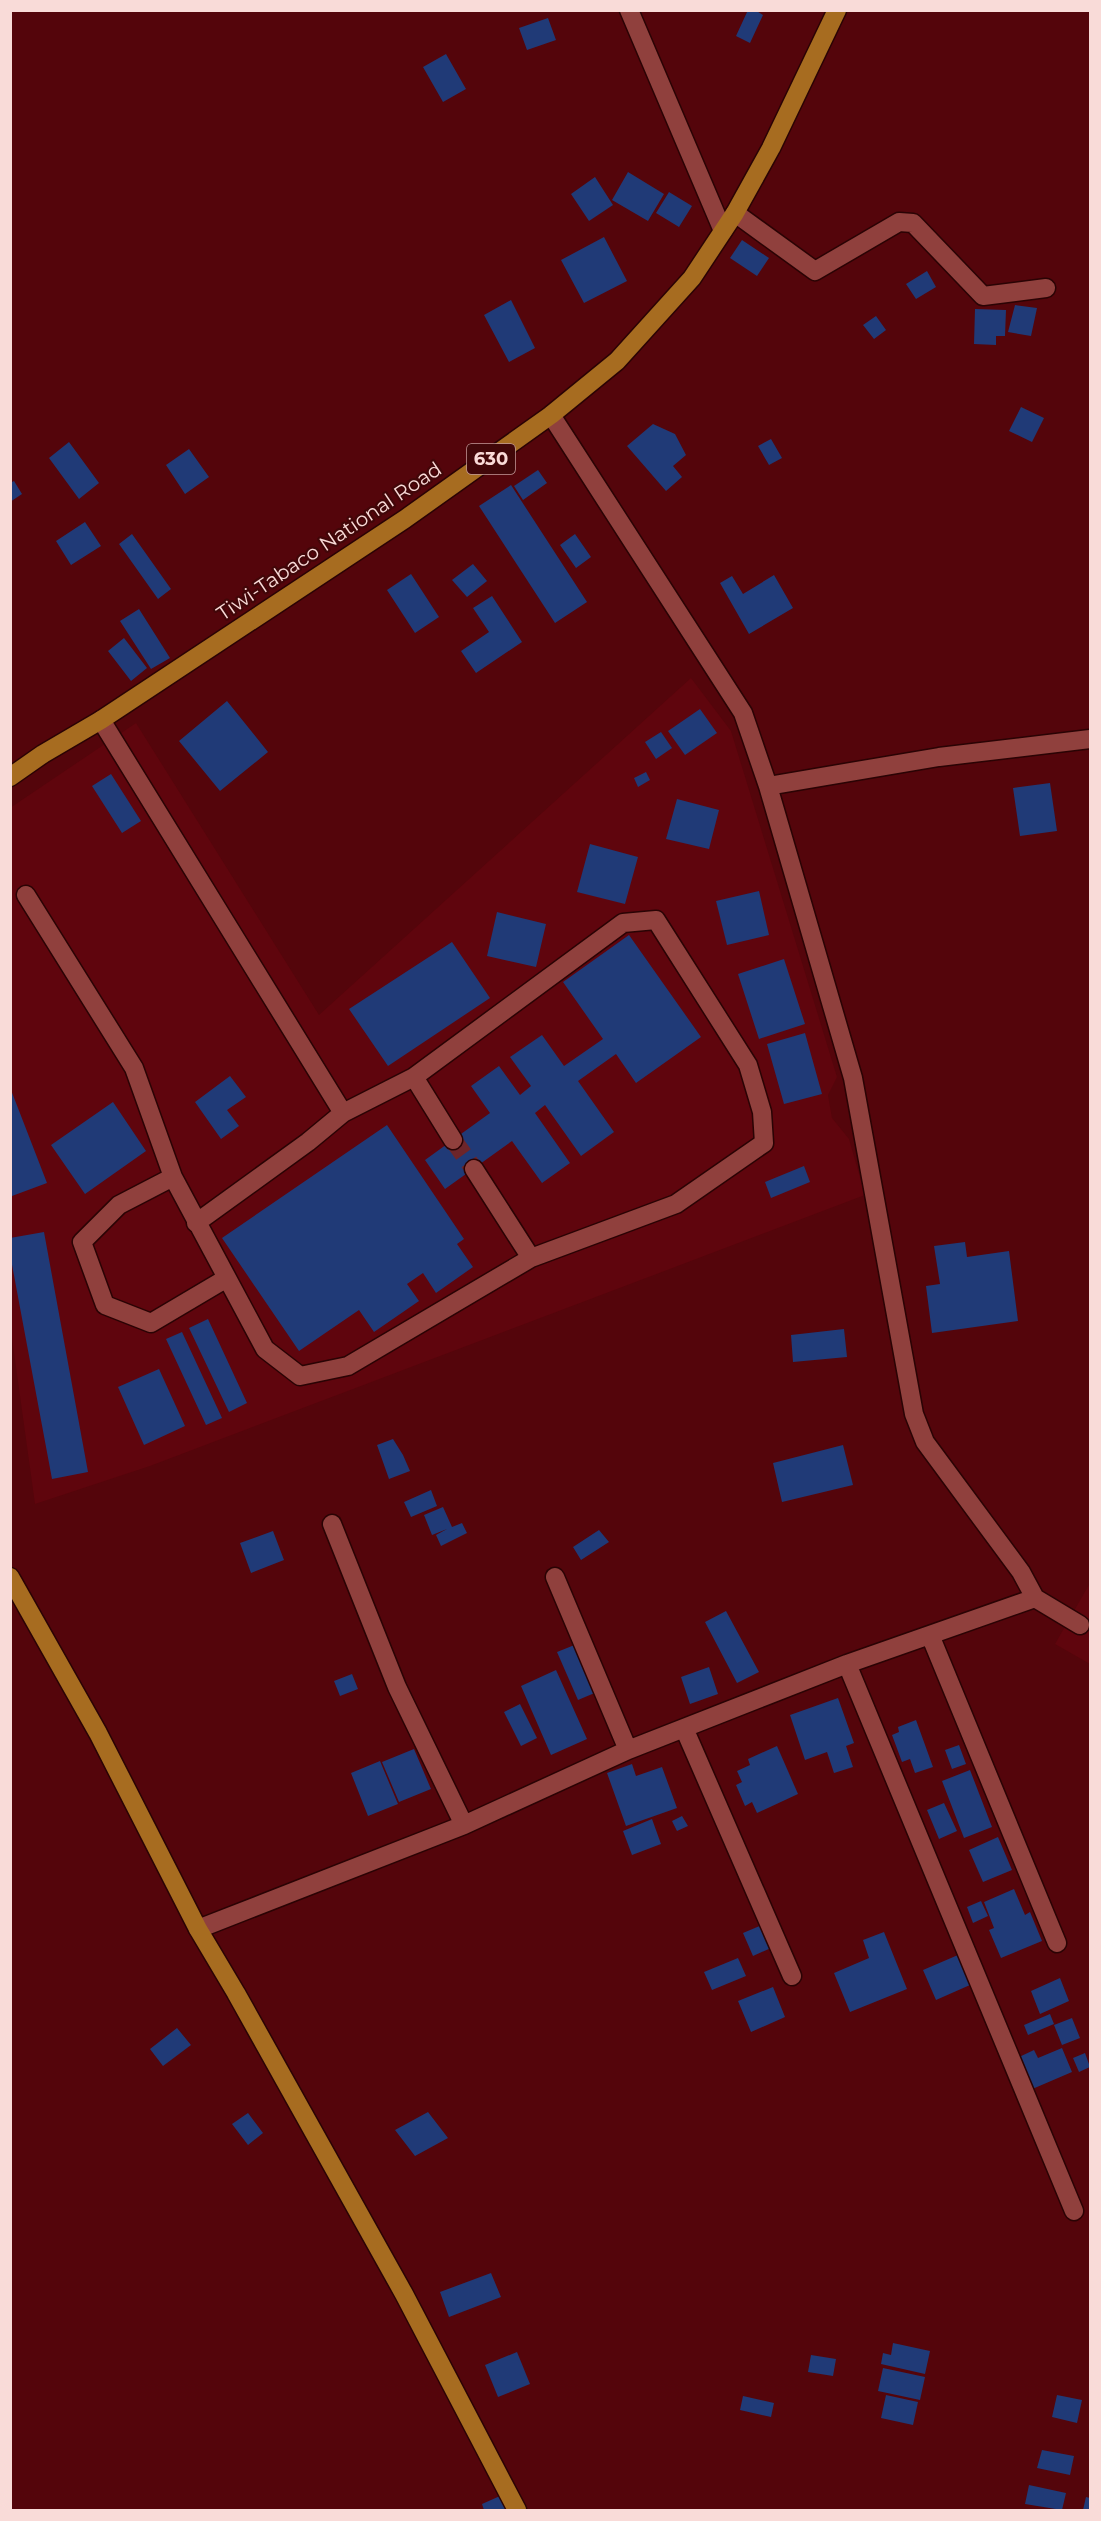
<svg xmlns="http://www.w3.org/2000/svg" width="1101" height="2521" font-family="Montserrat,sans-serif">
  <rect width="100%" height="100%" fill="#54050b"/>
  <path fill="#5f050d" d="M691 678 731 731 837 1077 828 1095 832 1118 849 1139 865 1195 150 1466 35 1504 10 1324V808L136 723 319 1015Z
    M1090 1583V1664L1055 1644Z"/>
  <path fill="#203a77" d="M748 10H755L763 15 750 43 736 36Z
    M548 18 556 40 527 50 519 28Z
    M446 54 466 89 443 102 423 67Z
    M628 172 664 194 648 221 612 200Z
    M595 177 613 205 589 221 571 194Z
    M669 192 692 206 679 227 656 213Z
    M604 237 627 281 584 303 561 260Z
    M742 240 769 258 757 276 730 258Z
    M927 271 936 287 916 299 906 284Z
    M511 300 535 348 509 362 484 315Z
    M1015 305 1037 308 1031 336 1008 332Z
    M975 309 1006 310 1005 336H996V345L974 344Z
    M876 316 886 330 874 339 863 325Z
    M1021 407 1044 418 1032 442 1009 431Z
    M653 424 675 434 686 455 673 466 682 477 666 491 627 446Z
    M771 439 782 458 769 465 758 446Z
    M69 442 99 483 79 499 49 458Z
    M189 449 209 477 185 494 166 465Z
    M538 470 547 483 523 500 514 486Z
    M14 481 22 494 10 502V483Z
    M511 485 587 602 555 623 479 506Z
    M85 522 101 546 71 565 56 541Z
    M132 534 171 589 158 599 119 544Z
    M575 534 591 557 576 568 560 545Z
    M473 564 487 581 467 597 452 580Z
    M411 574 439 617 415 633 387 590Z
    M774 575 793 608 749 634 720 583 732 576 743 594Z
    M492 596 522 642 476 673 461 651 489 632 473 608Z
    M139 609 170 658 151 669 120 621Z
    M124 638 147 668 131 681 108 651Z
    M227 701 268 752 220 791 179 741Z
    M700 709 717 733 685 755 668 731Z
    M661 732 672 748 656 759 645 742Z
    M646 772 650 780 638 787 634 778Z
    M111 774 141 821 122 833 92 786Z
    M1050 783 1057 831 1020 836 1013 788Z
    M677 799 719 810 709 849 666 839Z
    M590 844 638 857 625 904 577 892Z
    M759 891 769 935 727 945 716 901Z
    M497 912 546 924 536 967 487 956Z
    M629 935 701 1037 636 1083 616 1054 578 1081 614 1132 581 1156 545 1105 535 1113 570 1163 542 1183 512 1141 445 1189 425 1160 490 1113 471 1086 499 1066 520 1095 531 1086 510 1057 542 1035 564 1066 603 1039 563 982Z
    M452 942 490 998 388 1066 349 1009Z
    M784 959 805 1024 759 1039 738 974Z
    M805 1033 822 1094 784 1104 767 1044Z
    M230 1076 246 1097 227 1110 239 1126 221 1139 195 1102Z
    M11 1090 47 1183 12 1196 10 1193Z
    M113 1102 146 1151 85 1194 51 1145Z
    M387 1125 464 1239 457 1244 473 1267 436 1293 423 1273 407 1284 419 1301 374 1332 359 1310 299 1351 222 1238Z
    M804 1166 810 1182 771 1198 765 1182Z
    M44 1232 88 1472 52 1479 10 1254V1238Z
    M965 1242 967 1257 1009 1251 1018 1321 932 1333 926 1286 940 1284 934 1246Z
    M208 1319 247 1403 229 1412 189 1328Z
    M844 1329 847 1357 793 1362 791 1335Z
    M182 1332 222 1418 206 1425 166 1339Z
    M159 1369 185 1426 144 1445 118 1387Z
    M393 1439 403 1455 410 1471 389 1479 377 1445Z
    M843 1445 853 1485 782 1502 773 1463Z
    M431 1490 437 1506 411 1517 404 1502Z
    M443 1507 452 1527 462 1523 467 1533 441 1546 436 1535 447 1529 432 1535 424 1515Z
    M599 1530 609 1542 581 1560 573 1547Z
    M273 1531 284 1560 251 1573 240 1543Z
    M726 1611 759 1672 737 1683 705 1622Z
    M577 1644 597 1692 578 1700 557 1652Z
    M709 1667 718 1694 690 1704 681 1677Z
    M556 1670 587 1739 551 1755 521 1686Z
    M352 1674 358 1689 340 1696 334 1681Z
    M838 1698 854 1743 846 1746 853 1767 834 1773 827 1752 805 1760 790 1715Z
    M520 1704 537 1738 521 1746 504 1712Z
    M916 1720 933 1767 915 1773 910 1759 902 1762 892 1735 899 1732 898 1727Z
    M959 1745 966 1764 952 1769 945 1750Z
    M777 1746 798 1794 757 1813 752 1802 745 1806 736 1785 742 1782 737 1771 750 1765 748 1759Z
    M414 1749 431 1789 399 1802 382 1762Z
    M380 1761 398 1804 368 1816 351 1773Z
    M632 1764 636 1776 662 1767 677 1808 626 1826 607 1773Z
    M970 1770 992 1827 964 1838 942 1781Z
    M944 1803 957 1831 939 1839 927 1810Z
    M682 1816 688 1826 677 1831 672 1821Z
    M652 1819 661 1844 632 1855 623 1831Z
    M998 1837 1012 1870 983 1882 969 1850Z
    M1014 1889 1025 1915 1030 1912 1042 1941 1001 1958 989 1930 994 1928 984 1902Z
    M981 1901 988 1916 973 1923 967 1907Z
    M762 1925 771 1948 753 1956 743 1933Z
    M884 1932 907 1989 850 2012 834 1973 869 1958 863 1940Z
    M958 1955 970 1985 936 2000 923 1970Z
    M738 1958 746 1976 712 1990 704 1972Z
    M1060 1978 1069 2001 1040 2014 1031 1991Z
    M773 1987 785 2017 751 2032 738 2001Z
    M1050 2014 1054 2024 1028 2035 1024 2025Z
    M1072 2018 1080 2038 1062 2045 1054 2025Z
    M177 2028 191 2045 163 2066 150 2049Z
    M1062 2048 1072 2072 1030 2090 1017 2058 1034 2050 1038 2058Z
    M1085 2053 1090 2067 1079 2072 1073 2058Z
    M428 2112 448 2138 415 2156 395 2130Z
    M248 2113 263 2133 248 2145 232 2124Z
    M491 2273 501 2297 449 2317 440 2292Z
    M893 2343 930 2351 925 2374 881 2364 883 2353 891 2355Z
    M517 2352 530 2384 498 2397 485 2365Z
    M811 2355 836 2359 833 2376 808 2372Z
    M883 2368 925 2377 920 2400 878 2391Z
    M886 2395 918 2402 913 2425 881 2418Z
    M1057 2395 1082 2400 1077 2423 1052 2417Z
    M743 2396 774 2403 771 2417 740 2410Z
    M1042 2450 1074 2456 1070 2475 1037 2468Z
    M1029 2485 1066 2493 1062 2510 1025 2504Z
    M500 2496 506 2510H484L482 2504Z
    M1086 2497 1090 2498V2510H1083Z"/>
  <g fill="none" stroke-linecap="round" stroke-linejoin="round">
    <path stroke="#6d252a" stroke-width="18" stroke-dasharray="18 9" stroke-linecap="butt" d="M453 1140 474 1169"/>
    <g stroke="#2a0304" stroke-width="21">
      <path id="minor" d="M629 10 723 231
        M735 213 815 271 899 222 913 223 983 296 1046 288
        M551 415 743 713 768 786 853 1078 914 1414 925 1442 1021 1572 1035 1598 1080 1625
        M101 720 343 1113 308 1142 196 1223
        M768 786 939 757 1090 739
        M26 895 134 1068 173 1177 265 1349 300 1376 348 1366 531 1258 676 1204 764 1143 762 1112 748 1065 656 920 623 923 414 1077 343 1113
        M414 1077 453 1140
        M474 1169 531 1258
        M173 1177 119 1205 82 1242 105 1305 151 1323 227 1278
        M332 1524 397 1687 464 1825
        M555 1577 628 1750
        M930 1635 1057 1943
        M847 1664 1074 2211
        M684 1728 792 1976
        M198 1929 464 1825 628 1750 847 1664 1035 1598"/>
    </g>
    <g stroke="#2a0304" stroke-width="21">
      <path id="major" d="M10 777 43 754 101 720 405 519 551 415 617 361 692 278 735 213 771 148 837 10
        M10 1577 98 1733 198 1929 236 1993 404 2294 517 2510"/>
    </g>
    <use href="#minor" stroke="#90403d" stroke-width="18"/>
    <use href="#major" stroke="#a76c20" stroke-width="18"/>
  </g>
  <g text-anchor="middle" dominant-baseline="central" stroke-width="4.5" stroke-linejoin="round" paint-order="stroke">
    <rect fill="#410709" stroke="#c29b9a" stroke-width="1.5" x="467" y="444" width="48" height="30" rx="4.5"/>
    <g font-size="18" font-weight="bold" fill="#f9dbd8">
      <text x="491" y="459">630</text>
    </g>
    <g font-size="20" fill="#f9dbd8" stroke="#410709">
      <text transform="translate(329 541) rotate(-34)">Tiwi-Tabaco National Road</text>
    </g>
  </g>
  <rect width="1101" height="2521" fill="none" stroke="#f9dbd8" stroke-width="24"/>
</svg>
